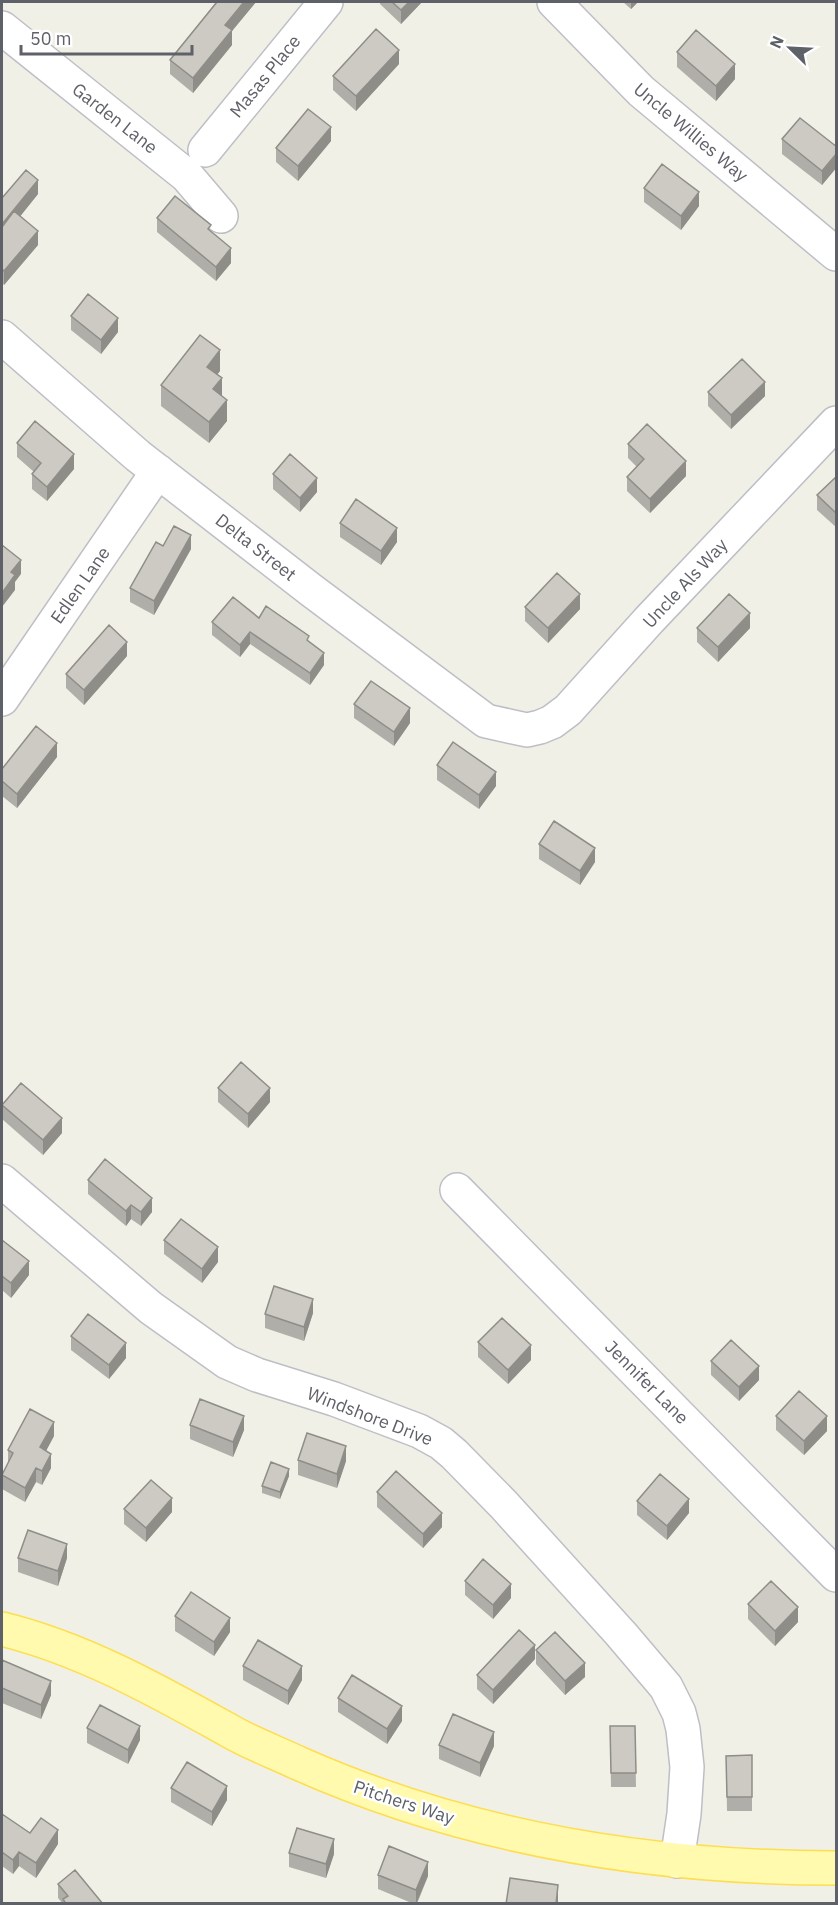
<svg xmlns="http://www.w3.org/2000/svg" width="838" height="1905" font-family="'IBM Plex Sans',sans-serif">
  <rect width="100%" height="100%" fill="#f1f0e6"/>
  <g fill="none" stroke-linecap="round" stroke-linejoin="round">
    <g stroke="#bebfc6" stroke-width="36">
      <path id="minor" d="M554 2 641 91 836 254
        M2 28 187 176 221 216
        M205 150 326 2
        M2 337 138 456 311 590 486 721 527 730 540 727 552 722 568 710 649 620 836 423
        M2 699 158 471
        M2 1181 151 1308 227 1362 257 1375 334 1399 419 1431 441 1443 454 1454 504 1505 621 1634 666 1687 679 1713 683 1729 687 1767 684 1814 677 1861
        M457 1190 836 1575"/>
    </g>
    <g stroke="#fdde53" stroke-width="36">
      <path id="major" d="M2 1629C83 1649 156 1690 228 1730 250 1743 275 1752 298 1763 469 1839 651 1868 836 1868"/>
    </g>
    <use href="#minor" stroke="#fff" stroke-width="33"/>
    <use href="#major" stroke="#fffaad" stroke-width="33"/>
  </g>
  <path fill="#afaea8" d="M216 2H256L232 31V45L193 93 170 74V60Z
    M380 2H422L401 24 380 4Z
    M623 2H638L631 9Z
    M677 52 735 79 716 101 677 67Z
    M399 64 356 111 333 90V76Z
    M782 139 837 147V167L822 185 782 154Z
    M331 141 298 181 276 162V148Z
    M644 188 699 206 681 230 644 202Z
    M38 194 20 216 38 245 4 285 2 283V198Z
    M157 218 211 232 231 263 216 281 157 232Z
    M71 316 118 332 101 354 71 330Z
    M220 371 217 374 227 421 209 443 161 406V385Z
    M708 392 765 396 731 429 708 406Z
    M17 443 74 469 47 501 32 489V474L34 472 17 457Z
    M628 444 686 476 650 513 627 491V477L637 467 628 458Z
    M273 474 317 492 300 512 273 489Z
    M837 476V528L817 510V495Z
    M340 523 397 542 381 565 340 537Z
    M191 549 154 615 130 602V588Z
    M525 607 580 609 548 643 525 621Z
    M259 618 309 642 324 665 310 685 250 644 240 657 212 635V622Z
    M697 628H750L718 662 697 642Z
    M127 656 84 705 66 688V674Z
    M354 704 410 723 394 746 354 718Z
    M57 757 17 808 2 796V769Z
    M437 765 496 786 479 809 437 780Z
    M539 844 595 862 580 885 539 859Z
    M218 1088 270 1102 248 1128 218 1102Z
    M2 1105 62 1133 43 1155 2 1119Z
    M88 1180 152 1212 141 1226 131 1219 126 1226 88 1194Z
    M2 1240 29 1275 11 1298 2 1290Z
    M164 1240 218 1262 202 1283 164 1254Z
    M313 1313 304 1341 265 1328V1314Z
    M71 1336 126 1358 109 1379 71 1350Z
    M478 1342 531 1360 508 1384 478 1357Z
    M711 1361 759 1380 739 1401 711 1375Z
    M776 1416 827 1431 804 1455 776 1430Z
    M190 1425 244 1430 233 1457 190 1439Z
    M54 1436 46 1451 51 1468 42 1485 36 1482 25 1502 2 1489V1475L8 1463V1450Z
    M298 1460 346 1461 337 1488 298 1475Z
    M289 1476 280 1499 262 1493V1486Z
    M377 1492 442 1527 423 1548 377 1507Z
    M637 1501 689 1513 667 1540 637 1515Z
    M124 1509 172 1512 146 1542 124 1524Z
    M18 1558H67L58 1586 18 1572Z
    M465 1581 511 1598 493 1619 465 1595Z
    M748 1604 798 1622 775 1646 748 1619Z
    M175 1616 230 1632 214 1656 175 1631Z
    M536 1650 585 1677 565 1695 536 1664Z
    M535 1659 493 1704 477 1689V1675Z
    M2 1660 51 1695 41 1719 2 1703Z
    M243 1666 302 1680 288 1705 243 1680Z
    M338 1698 402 1721 387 1744 338 1712Z
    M610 1726H635L636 1787H611Z
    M87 1728 140 1740 128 1764 87 1743Z
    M439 1745 494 1746 480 1777 439 1759Z
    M752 1755V1811H727L726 1756Z
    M171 1788 227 1800 212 1826 171 1802Z
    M2 1814 30 1833 58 1844 36 1878 19 1866 13 1874 2 1866Z
    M289 1853 334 1854 326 1878 289 1867Z
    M378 1875 428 1876 417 1904H414L378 1889Z
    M58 1884 103 1904H63L58 1898Z"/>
  <path fill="#8f8d88" d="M244 2H256L232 31V45L193 93V78L225 25Z
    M409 2H422L401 24V10Z
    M631 2H638L631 9Z
    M399 50V64L356 111V96Z
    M735 64V79L716 101V86Z
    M331 127V141L298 181V166Z
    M837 153V167L822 185V171Z
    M38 180V194L3 238V223Z
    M699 192V206L681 230V216Z
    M38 231V245L4 285V271Z
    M231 248V263L216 281V267Z
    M118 318V332L101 354V340Z
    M220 350V371L207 388V367Z
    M222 378V399L213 389Z
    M765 382V396L731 429V415Z
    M227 400V421L209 443V422Z
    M74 454V469L47 501V487Z
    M686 461V476L650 513V499Z
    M317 478V492L300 512V498Z
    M397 528V542L381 565V551Z
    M191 535V549L154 615V601Z
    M21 560V574L15 582V590L2 607V593L11 572Z
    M580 594V609L548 643V628Z
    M750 613V628L718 662V647Z
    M250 632V644L240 657V645Z
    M127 642V656L84 705V690Z
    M324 653V665L310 685V673Z
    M410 708V723L394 746V732Z
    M57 743V757L17 808V794Z
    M496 772V786L479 809V795Z
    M595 848V862L580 885V871Z
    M270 1088V1102L248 1128V1114Z
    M62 1118V1133L43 1155V1140Z
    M152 1198V1212L141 1226V1212Z
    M131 1205V1219L126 1226V1211Z
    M218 1247V1262L202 1283V1269Z
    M29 1261V1275L11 1298V1283Z
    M313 1299V1313L304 1341V1327Z
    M126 1343V1358L109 1379V1365Z
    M531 1345V1360L508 1384V1370Z
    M759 1366V1380L739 1401V1387Z
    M244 1416V1430L233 1457V1442Z
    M827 1416V1431L804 1455V1441Z
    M54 1422V1436L40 1462V1447Z
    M346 1446V1461L337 1488V1474Z
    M51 1454V1468L42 1485V1471Z
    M36 1468V1482L25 1502V1488Z
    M289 1469V1476L280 1499V1492Z
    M172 1498V1512L146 1542V1528Z
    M689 1499V1513L667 1540V1526Z
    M442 1513V1527L423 1548V1534Z
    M67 1544V1558L58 1586V1571Z
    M511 1584V1598L493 1619V1605Z
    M798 1607V1622L775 1646V1631Z
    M230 1618V1632L214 1656V1642Z
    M535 1645V1659L493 1704V1690Z
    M585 1663V1677L565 1695V1681Z
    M302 1666V1680L288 1705V1691Z
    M51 1681V1695L41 1719V1705Z
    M402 1706V1721L387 1744V1729Z
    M140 1726V1740L128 1764V1750Z
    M494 1732V1746L480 1777V1763Z
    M227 1786V1800L212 1826V1812Z
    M58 1830V1844L36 1878V1863Z
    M334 1839V1854L326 1878V1864Z
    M19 1852V1866L13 1874V1860Z
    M428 1862V1876L416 1904V1890Z
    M558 1885V1904H556Z"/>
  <path fill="#cccac3" stroke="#8f8d88" stroke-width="1.5" d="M217 2H244L225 25 232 30 193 78 170 60Z
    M392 2H409L401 10Z
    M376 29 399 50 356 96 333 76Z
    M696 30 735 64 716 86 677 52Z
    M308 109 331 127 298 166 276 148Z
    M800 118 837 147V153L822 171 782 139Z
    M662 164 699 192 681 216 644 188Z
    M26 170 38 180 3 223 2 222V198Z
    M175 196 211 225 208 229 231 248 216 267 157 218Z
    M14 211 38 231 4 271 2 269V227Z
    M88 294 118 318 101 340 71 316Z
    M200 335 220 350 207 367 222 378 213 389 227 400 209 422 161 385Z
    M742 359 765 382 731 415 708 392Z
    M35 421 74 454 47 487 32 474 41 463 17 443Z
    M647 424 686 461 650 499 627 477 644 459 628 444Z
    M290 454 317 478 300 498 273 474Z
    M837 476V514L817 495Z
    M356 499 397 528 381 551 340 523Z
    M174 526 191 535 154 601 130 588 156 542 163 546Z
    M2 545 21 560 11 572 15 575 2 593Z
    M557 573 580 594 548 628 525 607Z
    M729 594 750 613 718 647 697 628Z
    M233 597 259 618 266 606 309 636 307 640 324 653 310 673 250 632 240 645 212 622Z
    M109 625 127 642 84 690 66 674Z
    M371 681 410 708 394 732 354 704Z
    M36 726 57 743 17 794 2 781V769Z
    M453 742 496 772 479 795 437 765Z
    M554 821 595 848 580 871 539 844Z
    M241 1062 270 1088 248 1114 218 1088Z
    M21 1083 62 1118 43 1140 2 1105Z
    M105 1159 152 1198 141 1212 131 1205 126 1211 88 1180Z
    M181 1219 218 1247 202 1269 164 1240Z
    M2 1240 29 1261 11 1283 2 1276Z
    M274 1286 313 1299 304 1327 265 1314Z
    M88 1314 126 1343 109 1365 71 1336Z
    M502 1318 531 1345 508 1370 478 1342Z
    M731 1340 759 1366 739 1387 711 1361Z
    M799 1391 827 1416 804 1441 776 1416Z
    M200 1399 244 1416 233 1442 190 1425Z
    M30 1409 54 1422 40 1447 51 1454 42 1471 36 1468 25 1488 2 1475 13 1453 8 1450Z
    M307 1433 346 1446 337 1474 298 1460Z
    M271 1462 289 1469 280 1492 262 1486Z
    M396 1471 442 1513 423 1534 377 1492Z
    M660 1474 689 1499 667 1526 637 1501Z
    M151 1480 172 1498 146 1528 124 1509Z
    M28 1530 67 1544 58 1571 18 1558Z
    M483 1559 511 1584 493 1605 465 1581Z
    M771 1581 798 1607 775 1631 748 1604Z
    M191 1592 230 1618 214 1642 175 1616Z
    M519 1630 535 1645 493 1690 477 1675Z
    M555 1632 585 1663 565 1681 536 1650Z
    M258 1640 302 1666 288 1691 243 1666Z
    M2 1660 51 1681 41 1705 2 1688Z
    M352 1675 402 1706 387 1729 338 1698Z
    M100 1705 140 1726 128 1750 87 1728Z
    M453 1714 494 1732 480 1763 439 1745Z
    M610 1726H635L636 1773H611Z
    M752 1755V1797H727L726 1756Z
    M187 1762 227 1786 212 1812 171 1788Z
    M2 1814 30 1833 41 1818 58 1830 36 1863 19 1852 13 1860 2 1852Z
    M297 1828 334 1839 326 1864 289 1853Z
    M389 1846 428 1862 416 1890 378 1875Z
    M75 1870 103 1904H66L63 1899 68 1896 58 1884Z
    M510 1878 558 1885 556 1904H506Z"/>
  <g text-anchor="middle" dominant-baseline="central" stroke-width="5" stroke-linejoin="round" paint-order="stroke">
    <g font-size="18" fill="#5e6168" stroke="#fff">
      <text transform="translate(265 76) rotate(-51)">Masas Place</text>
      <text transform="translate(115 118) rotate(38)">Garden Lane</text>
      <text transform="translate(691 132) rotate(40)">Uncle Willies Way</text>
      <text transform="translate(256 547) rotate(38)">Delta Street</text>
      <text transform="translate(685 583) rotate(-47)">Uncle Als Way</text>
      <text transform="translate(80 585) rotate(-55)">Edlen Lane</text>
      <text transform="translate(647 1382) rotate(45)">Jennifer Lane</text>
      <text transform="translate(370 1416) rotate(21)">Windshore Drive</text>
      <text transform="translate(404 1802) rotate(18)">Pitchers Way</text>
    </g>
  </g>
  <rect width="838" height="1905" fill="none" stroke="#5e6168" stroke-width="6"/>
  <g transform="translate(790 48) rotate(294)" stroke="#ffffff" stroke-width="4.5" paint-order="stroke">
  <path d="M0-4.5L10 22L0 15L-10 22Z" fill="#5e6168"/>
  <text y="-9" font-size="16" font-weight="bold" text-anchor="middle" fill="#5e6168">N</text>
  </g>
  <path d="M21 45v9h171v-9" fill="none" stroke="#5e6168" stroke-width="3"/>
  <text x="30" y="45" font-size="18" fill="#5e6168" stroke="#ffffff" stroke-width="4.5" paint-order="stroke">50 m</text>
</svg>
